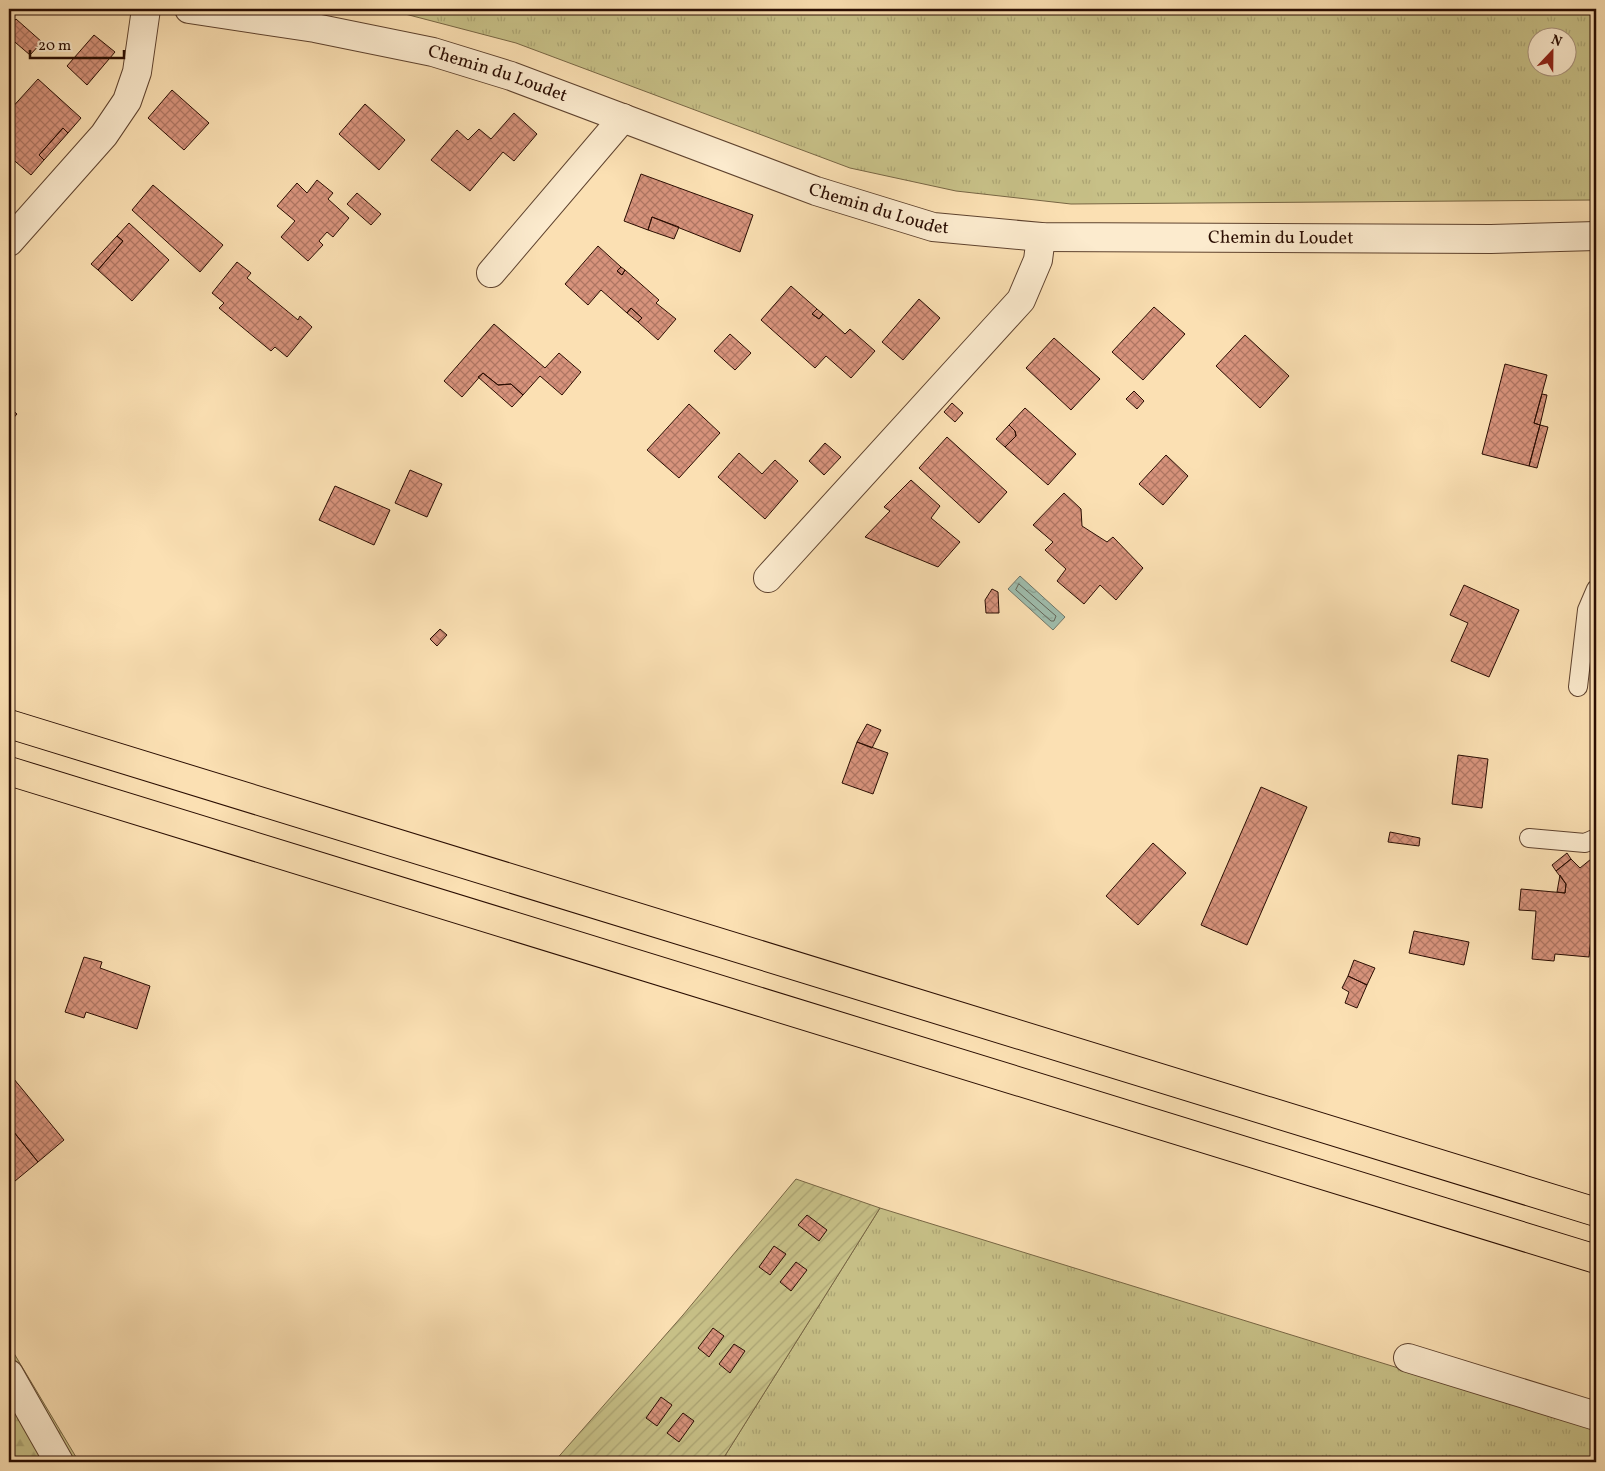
<svg xmlns="http://www.w3.org/2000/svg" width="1605" height="1471" font-family="Vollkorn,serif">
  <defs>
    <pattern id="grass-tufts" width="24" height="20" patternUnits="userSpaceOnUse" patternTransform="scale(1.25)"><rect width="24" height="20" fill="#c7c087"/><path d="M3 7l-1-3M5 7V3M7 7l1-3M15 17l-1-3M17 17v-4M19 17l1-3" fill="none" stroke="#aba473"/></pattern>
    <pattern id="forest-firs" width="22" height="20" patternUnits="userSpaceOnUse" patternTransform="scale(1.25)"><rect width="22" height="20" fill="#c7c087"/><path d="M5 1l3.5 6h-7zM16 11l3.5 6h-7z" fill="#aba473"/></pattern>
    <pattern id="garden-furrows" width="10" height="10" patternUnits="userSpaceOnUse" patternTransform="scale(1.25)"><rect width="10" height="10" fill="#c7c087"/><path d="M-1 1l2-2M0 10L10 0M9 11l2-2" fill="none" stroke="#aba473"/></pattern>
    <pattern id="water-ripples" width="26" height="14" patternUnits="userSpaceOnUse" patternTransform="scale(1.25)"><rect width="26" height="14" fill="#9fbdad"/><path d="M2 4q2-2 4 0t4 0M15 11q2-2 4 0t4 0" fill="none" stroke="#89a193"/></pattern>
    <pattern id="building-cross-hatch" width="8" height="8" patternUnits="userSpaceOnUse" patternTransform="scale(1.25)"><rect width="8" height="8" fill="#d7937c"/><path d="M0 0l8 8M0 8l8-8" fill="none" stroke="#af7663"/></pattern>
  </defs>
  <rect width="100%" height="100%" fill="#fbe0b3"/>
  <filter id="stains"><feTurbulence type="fractalNoise" baseFrequency=".004" numOctaves="4"/><feColorMatrix values="0 0 0 0 .2 0 0 0 0 .09 0 0 0 0 .02 0 0 0 .5 -.17"/></filter>
  <radialGradient id="worn" r=".72"><stop offset=".6" stop-color="#630" stop-opacity="0"/><stop offset="1" stop-color="#630" stop-opacity=".3"/></radialGradient>
  <path fill="url(#grass-tufts)" stroke="#786644" fill-rule="evenodd" d="M386 9H1596V200L1071 204 956 191 850 168 516 43ZM1538 38H1568V68H1538Z
    M880 1208 1596 1429V1462H721Z"/>
  <path fill="url(#forest-firs)" stroke="#786644" d="M9 1345 79 1462H9Z"/>
  <path fill="url(#garden-furrows)" stroke="#786644" d="M796 1179 880 1208 721 1462H554L683 1315Z"/>
  <path fill="url(#water-ripples)" stroke="#707769" d="M1020 576 1065 617 1053 630 1008 589Z"/>
  <g fill="none" stroke-linecap="round" stroke-linejoin="round">
    <path stroke="#646558" stroke-width="1" d="M1019 584 1056 616 1054 621H1051L1016 590Z"/>
  </g>
  <path fill="url(#building-cross-hatch)" stroke="#2a0d02" d="M16 19 42 42 30 55 9 37V27Z
    M94 35 115 52 87 85 67 66Z
    M38 79 81 118 68 133 63 128 39 155 44 160 31 175 9 156V111Z
    M172 90 209 123 184 150 148 118Z
    M365 104 405 140 379 170 339 134Z
    M514 113 537 134 514 161 503 152 470 191 431 160 457 130 468 140 479 129 491 139Z
    M63 128 68 133 44 160 39 155Z
    M641 174 753 215 740 252 652 217 648 230 624 221Z
    M317 180 333 193 328 199 349 218 333 237 327 232 319 241 323 245 308 261 281 237 295 221 277 206 297 183 307 193Z
    M153 185 223 245 200 272 132 210Z
    M357 193 381 214 371 225 347 204Z
    M652 217 679 227 674 239 648 230Z
    M129 223 169 260 132 301 98 270 123 241 117 236Z
    M117 236 123 241 98 270 91 264Z
    M598 246 621 267 617 271 622 275 625 270 659 300 656 303 676 319 658 340 638 322 642 318 631 308 627 313 601 290 588 305 565 284Z
    M237 262 251 273 247 278 298 320 300 316 312 327 287 357 275 347 271 351 219 308 224 303 212 293Z
    M621 267 625 270 622 275 617 271Z
    M791 286 817 309 812 314 819 319 823 314 845 334 850 329 875 351 851 378 826 356 815 368 761 320Z
    M919 299 940 318 903 360 882 342Z
    M1154 307 1185 334 1143 380 1112 352Z
    M631 308 642 318 638 322 627 313Z
    M817 309 823 314 819 319 812 314Z
    M494 324 545 368 559 353 581 372 562 395 540 376 523 395 511 384 498 385 483 373 462 397 444 381Z
    M730 334 751 353 735 370 714 351Z
    M1245 335 1289 376 1260 408 1216 366Z
    M1054 338 1100 379 1071 410 1026 368Z
    M1505 364 1547 375 1534 423 1540 425 1529 466 1482 454Z
    M483 373 498 385 511 384 523 395 512 407 478 377Z
    M1134 391 1144 401 1137 409 1126 399Z
    M1542 394 1547 395 1540 425 1534 423Z
    M952 403 963 413 955 422 944 412Z
    M689 404 720 433 679 478 647 450Z
    M9 407 17 414 9 423Z
    M1025 408 1076 454 1048 485 1005 447 1016 436 1015 431 1009 425Z
    M1009 425 1015 431 1016 436 1005 447 996 439Z
    M1540 425 1548 427 1537 468 1529 466Z
    M947 437 1007 492 979 523 919 468Z
    M825 443 841 457 824 475 809 461Z
    M739 453 762 474 775 460 798 481 765 519 718 477Z
    M1166 455 1188 476 1163 505 1139 484Z
    M410 470 442 484 427 517 395 503Z
    M911 480 940 506 931 518 960 542 938 567 865 537 890 511 884 507Z
    M335 486 390 510 374 545 319 520Z
    M1064 493 1081 509 1082 526 1107 542 1113 537 1143 568 1116 600 1100 585 1084 604 1057 581 1066 569 1045 550 1053 542 1033 525Z
    M1464 585 1519 610 1489 677 1451 661 1468 623 1450 615Z
    M992 589 998 592 999 613H986L985 600Z
    M440 629 447 635 437 646 430 639Z
    M867 724 881 730 872 748 857 742Z
    M857 742 888 753 873 794 842 783Z
    M1458 755 1488 759 1482 808 1452 804Z
    M1261 787 1307 807 1247 945 1201 925Z
    M1390 832 1420 838 1419 846 1388 842Z
    M1153 843 1186 873 1138 925 1106 896Z
    M1567 853 1571 859 1556 871 1552 865Z
    M1596 855V892L1589 957 1555 954 1554 961 1532 959 1536 911 1519 910 1521 889 1565 893 1566 884 1556 871 1571 859 1580 868Z
    M1560 875 1566 884 1565 893 1557 892Z
    M1414 931 1469 942 1464 965 1409 953Z
    M84 957 102 962 100 968 150 986 137 1029 86 1012 84 1018 65 1012Z
    M1354 960 1375 968 1367 985 1348 976Z
    M1348 976 1367 985 1357 1008 1345 1003 1349 992 1342 988Z
    M9 1073 64 1140 38 1162 9 1126Z
    M9 1126 38 1162 9 1186Z
    M807 1215 827 1230 819 1241 798 1225Z
    M774 1246 786 1254 770 1275 759 1267Z
    M796 1262 807 1270 791 1291 780 1282Z
    M713 1328 724 1336 709 1357 698 1348Z
    M734 1344 745 1351 730 1373 719 1364Z
    M661 1397 672 1405 657 1426 646 1418Z
    M683 1413 694 1421 679 1442 667 1433Z"/>
  <g fill="none" stroke-linecap="round" stroke-linejoin="round">
    <g stroke="#5e422e" stroke-width="20">
      <path id="lane" d="M1578 687 1587 610 1596 589
        M1529 838 1585 843 1596 838"/>
    </g>
    <g stroke="#5e422e" stroke-width="30">
      <g id="street">
        <path id="s1" d="M189 9 315 28 433 52 511 76 816 191 933 227 1041 237 1491 239 1596 236"/>
        <path d="M9 242 104 135 127 101 137 72 146 9"/>
        <path d="M491 273 623 118"/>
        <path d="M768 578 1021 300 1038 260 1041 237"/>
        <path d="M1408 1358 1596 1416"/>
        <path d="M9 1374 59 1462"/>
      </g>
    </g>
    <g stroke="#2a0d02" stroke-width="30">
      <path id="highway" d="M9 724 1596 1212
        M9 771 1596 1259"/>
    </g>
    <use href="#lane" stroke="#fcebce" stroke-width="18"/>
    <use href="#street" stroke="#fcebce" stroke-width="28"/>
    <use href="#highway" stroke="#fbe0b3" stroke-width="28"/>
  </g>
  <g text-anchor="middle" dominant-baseline="central" stroke-width="4.5" stroke-linejoin="round" paint-order="stroke">
    <g font-size="18" fill="#2a0d02" stroke="#fcebce">
      <text stroke="none"><textPath href="#s1" startOffset="316">Chemin du Loudet</textPath></text>
      <text stroke="none"><textPath href="#s1" startOffset="721">Chemin du Loudet</textPath></text>
      <text stroke="none"><textPath href="#s1" startOffset="1126">Chemin du Loudet</textPath></text>
    </g>
  </g>
  <rect width="1605" height="1471" fill="none" stroke="#fbe0b3" stroke-width="30"/>
  <rect x="10" y="10" width="1585" height="1451" fill="none" stroke="#2a0d02" stroke-width="2.5"/>
  <rect x="15" y="15" width="1575" height="1441" fill="none" stroke="#2a0d02"/>
  <g transform="translate(1552 52) rotate(22)"><circle r="24" fill="#fcebce" stroke="#a8927c"/>
  <path d="M0-4L9 19L0 12L-9 19Z" fill="#8f2418"/>
  <text y="-8" font-size="14" font-weight="bold" text-anchor="middle" fill="#2a0d02">N</text>
  </g>
  <path d="M30 50v8h94v-8" fill="none" stroke="#2a0d02" stroke-width="2.5"/>
  <text x="38" y="50" font-size="15" fill="#2a0d02" stroke="#fcebce" stroke-width="4" paint-order="stroke">20 m</text>
  <rect width="100%" height="100%" filter="url(#stains)"/>
  <rect width="100%" height="100%" fill="url(#worn)"/>
</svg>
